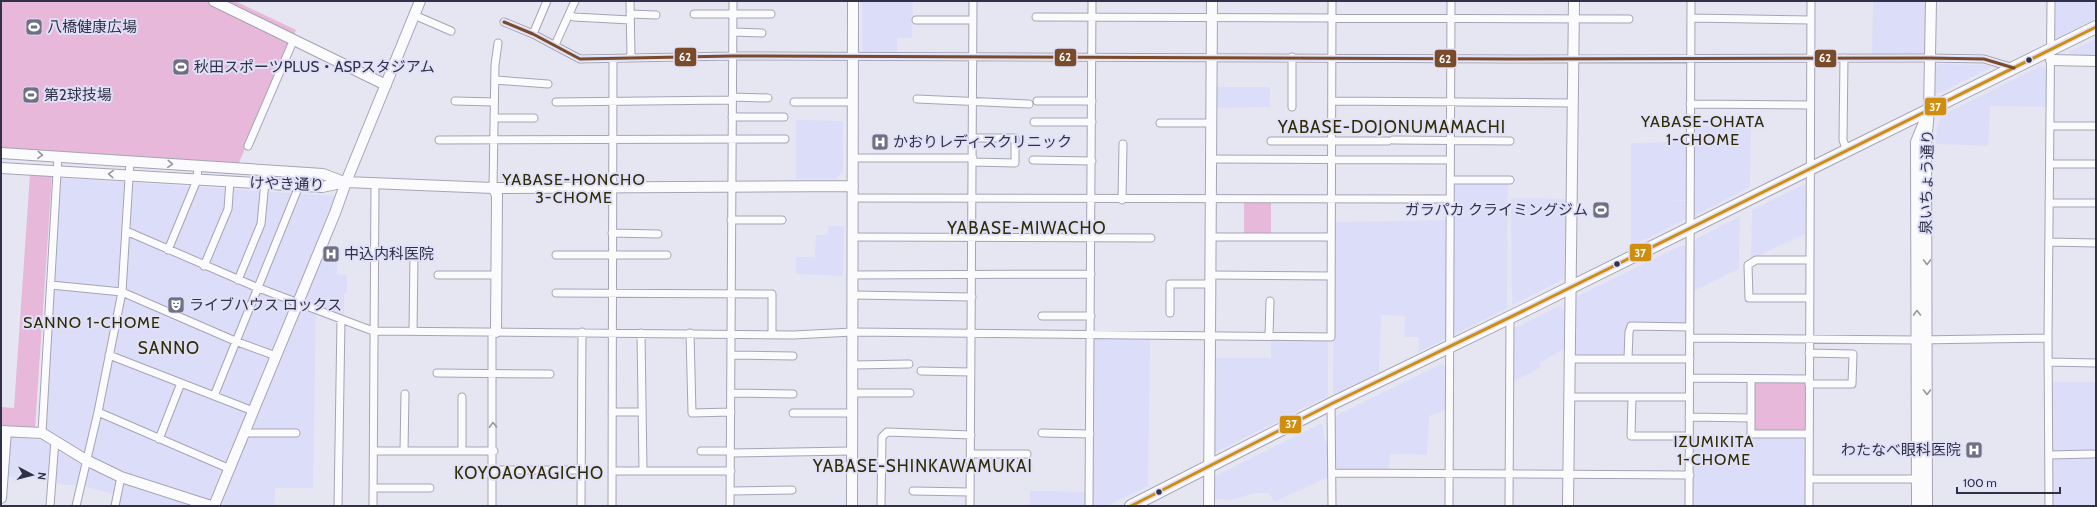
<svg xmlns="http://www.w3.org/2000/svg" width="2097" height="507" font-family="Cabin,'Noto Sans JP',sans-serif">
  <rect width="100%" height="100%" fill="#e6e6f3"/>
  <path fill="#dcddf9" d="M862 1H913L912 38H897V55H862Z
    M1873 1H1927V54L1924 56H1872Z
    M2054 1H2096V18L2057 39 2053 36Z
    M2096 39V58L2073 57 2068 52Z
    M1988 63H1991L1990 68 1935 95 1936 66 1938 64 1988 65Z
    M2041 66 2047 69V107L1990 106 1988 146 1936 144 1937 126 1942 115Z
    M1217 87H1270V107L1217 108Z
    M796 120 843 121V171L836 179H796Z
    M1693 125 1751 127 1750 187 1692 217Z
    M1687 142 1686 200 1667 201H1687L1686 219 1631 246V143Z
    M61 178 335 196 336 200 324 252H338L337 274 347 275V293L344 294V319L316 309 313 488H275L274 506H118L120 496 83 486 50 483V479L7 477 11 437 41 440 44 430Z
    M1455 184H1508L1507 308 1452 336 1453 188Z
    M1804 184 1809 187 1807 233 1751 259 1752 210Z
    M1511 198 1567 199 1566 278 1512 305Z
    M1740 216 1739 269 1693 291 1694 240Z
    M1447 220V338L1418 352 1419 337H1404L1405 316 1381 315 1379 372 1333 395 1334 222Z
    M828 226H844L843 276 796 274V257H815L816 235H828Z
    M1682 245 1688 248 1687 321 1685 323H1628L1627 354 1624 356 1577 357 1573 353 1574 298Z
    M1559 306 1565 310 1564 349 1539 363 1541 367 1512 382 1511 330Z
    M1092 338H1150L1148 486 1107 506H1093Z
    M1271 338H1328V396L1214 453V358H1271Z
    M1441 364 1446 368V410L1429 416 1427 455 1390 454 1388 472 1336 471 1334 469V420L1337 415Z
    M2051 382H2096V506H2051Z
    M1322 423 1325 441H1327L1328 477 1274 502 1269 493H1255L1231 500 1213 499 1214 478 1215 476Z
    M1692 437H1806V506H1692Z
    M1030 491 1088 492V506H1030Z"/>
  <path fill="#e7b8da" d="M1 1H235L296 30 238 165 1 149Z
    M30 174 52 176 35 428 1 425V407L14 408Z
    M1244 203H1271V235H1244Z
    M1756 381H1805L1807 384 1806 430 1804 432H1754V383Z"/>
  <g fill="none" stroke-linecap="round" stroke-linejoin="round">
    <g stroke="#a5a4b4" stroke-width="9">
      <path id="street" d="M630 1 631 57
        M630 14 656 15
        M694 14H771
        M414 15 451 31
        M570 15 574 17 630 20
        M1036 17 1629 19
        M1692 18 1811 20
        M916 20H973
        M504 22 533 34 580 59 732 56 1511 59 1930 58 1984 59 2014 68
        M733 32 762 33
        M533 34 547 1
        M555 45 575 1
        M1844 58 1843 140 1847 151
        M495 80 548 84
        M732 97 768 98
        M917 99 1029 104
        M455 101 494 102
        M1037 101H1092
        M1332 101 1571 103
        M556 102 732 100
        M794 102H853
        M1690 104 1810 105
        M1292 107V57
        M732 117H784
        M494 118H534
        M1034 122H1092
        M1160 123H1212
        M2050 126H2096
        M973 138H1015V163L973 162
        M439 140 785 139
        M1393 140 1510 141
        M1271 141H1388
        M248 146 294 39
        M853 158H973
        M1212 159 1450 160
        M1033 160 1092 161
        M2050 164H2096
        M1450 180H1510
        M493 188 495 65 498 43
        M853 198 1450 199
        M1122 200 1123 144
        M2049 203H2096
        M731 220H782
        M126 231 256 287 373 331 793 335 853 332 1331 337 1332 1
        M612 233 658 234
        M853 237 1151 238
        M1212 237H1331
        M2049 242 2096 243
        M168 250 197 180 198 166
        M556 255H667
        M204 266 228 209 230 181
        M438 275H496
        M853 275 1091 274
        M1212 275 1331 276
        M238 280 261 224 266 171
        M51 285 122 292 235 341 276 356
        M556 293 772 294V334
        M853 295 972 297
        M1810 298H1749L1748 265 1756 260H1810
        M1170 313V284H1211
        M1042 316H1091
        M413 331 414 256
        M492 332V506
        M641 333 643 471H731
        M690 333 692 413 731 412
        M1269 336 1270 301
        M1691 338 1917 340 2048 338
        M109 355 253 411
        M732 355 793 356
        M1569 359H1690
        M1628 359 1629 332 1631 326 1690 327
        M2048 362 2096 363
        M853 365 909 364
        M921 371 971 372
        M437 373 550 374
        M1690 378 1809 379
        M1751 379V434H1809
        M1809 384H1852L1853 354 1809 353
        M731 393 793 394
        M852 393H910
        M214 396 299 186
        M462 397V451
        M1569 397H1689
        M1632 397 1631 436H1689
        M1331 404 1332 506
        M98 412 230 469
        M612 412H642
        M793 413H852
        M1689 417 1751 418
        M42 433 58 156
        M244 433H296
        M1042 433 1090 434
        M159 439 181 383
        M374 451H494
        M404 451 405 394
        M701 451H731
        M731 453 852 451
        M971 454H1027
        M2049 455 2093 454
        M493 470H581
        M612 471H643
        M1332 473 1690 475
        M1809 479H1921
        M373 488H430
        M730 491 792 490
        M913 491 970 492
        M50 506 55 440
        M76 506 98 412 122 292 130 162
        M115 506 121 477
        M338 506 341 319
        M373 506 375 185
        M581 506 582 332
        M612 506 613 59
        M730 506 733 1
        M881 506 882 437 887 432 971 435
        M970 506 973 1
        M1089 506 1092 1
        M1449 506 1451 1
        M1509 506 1510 318
        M1689 506 1691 1
        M1809 506 1811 1
        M2049 506 2048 338 2051 1"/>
    </g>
    <g stroke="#a5a4b4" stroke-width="12">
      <path id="secondary" d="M214 1 386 85
        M2051 60 2096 61
        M1 153 323 174 344 182
        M1 168 322 187 346 182 493 188 853 186
        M493 188 497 195 496 332
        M1 431 42 433 86 460 121 477 211 506
        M1 498 6 431
        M214 506 335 213 346 182 420 1
        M852 506 853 1
        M1209 506 1212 1
        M1568 506 1574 1
        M1917 506 1916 142 1925 120
        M1927 506 1926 143 1929 111 1931 1"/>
    </g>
    <g stroke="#a5a4b4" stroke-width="14">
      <path id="primary" d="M1131 506 1331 404 1527 309 2096 27"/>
    </g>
    <use href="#street" stroke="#fbfbfd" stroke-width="7"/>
    <use href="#secondary" stroke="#fbfbfd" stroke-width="10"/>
    <use href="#primary" stroke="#fbfbfd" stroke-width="12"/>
    <g stroke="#e0e1f9" stroke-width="6">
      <path id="bus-1" d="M1131 506 1331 404 1527 309 2096 27"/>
    </g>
    <g stroke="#e0e1f9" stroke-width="6">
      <path id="bus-2" d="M504 22 533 34 580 59 732 56 1511 59 1930 58 1984 59 2014 68"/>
    </g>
    <use href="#bus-1" stroke="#cf8e0e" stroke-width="3"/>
    <use href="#bus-2" stroke="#7a4b2a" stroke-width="3"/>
  </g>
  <defs><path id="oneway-chevron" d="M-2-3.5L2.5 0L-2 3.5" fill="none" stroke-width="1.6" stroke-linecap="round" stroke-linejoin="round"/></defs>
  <g stroke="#9696a2">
    <use href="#oneway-chevron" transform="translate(40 155) rotate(4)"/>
    <use href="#oneway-chevron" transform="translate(170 164) rotate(4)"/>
    <use href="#oneway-chevron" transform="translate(111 174) rotate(-176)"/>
    <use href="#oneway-chevron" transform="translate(1927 262) rotate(90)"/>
    <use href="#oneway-chevron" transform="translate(1917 313) rotate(-91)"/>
    <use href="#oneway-chevron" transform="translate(1927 392) rotate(90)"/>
    <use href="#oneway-chevron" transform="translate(493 425) rotate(-91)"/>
  </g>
  <defs>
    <g id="stadium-square" transform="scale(0.9)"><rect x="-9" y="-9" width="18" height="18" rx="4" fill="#707084" stroke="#e0e1f9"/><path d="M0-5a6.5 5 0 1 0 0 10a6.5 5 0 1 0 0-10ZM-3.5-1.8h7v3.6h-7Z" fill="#fff"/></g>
    <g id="hospital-square" transform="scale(0.9)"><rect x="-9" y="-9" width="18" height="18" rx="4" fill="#707084" stroke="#e0e1f9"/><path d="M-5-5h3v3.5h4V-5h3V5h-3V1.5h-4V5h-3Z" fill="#fff"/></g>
    <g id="theatre-square" transform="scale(0.9)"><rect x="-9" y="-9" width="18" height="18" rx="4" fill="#707084" stroke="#e0e1f9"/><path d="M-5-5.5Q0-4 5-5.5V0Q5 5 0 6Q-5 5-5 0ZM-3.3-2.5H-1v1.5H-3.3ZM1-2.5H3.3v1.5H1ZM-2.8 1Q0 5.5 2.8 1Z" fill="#fff"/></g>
  </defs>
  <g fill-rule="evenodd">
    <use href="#stadium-square" x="34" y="27"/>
    <use href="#stadium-square" x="181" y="67"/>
    <use href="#stadium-square" x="31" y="95"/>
    <use href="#hospital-square" x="880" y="142"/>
    <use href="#stadium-square" x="1601" y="210"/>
    <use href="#hospital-square" x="331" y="254"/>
    <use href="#theatre-square" x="176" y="305"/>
    <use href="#hospital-square" x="1974" y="450"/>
  </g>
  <g fill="#303048" stroke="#e0e1f9" stroke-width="1.5">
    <circle cx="2029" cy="60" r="3.5"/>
    <circle cx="1617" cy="264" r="3.5"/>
    <circle cx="1159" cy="492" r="3.5"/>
  </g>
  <g text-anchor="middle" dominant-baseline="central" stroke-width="4" stroke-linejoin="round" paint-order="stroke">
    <g font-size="15" fill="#303048" stroke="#e0e1f9" text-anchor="start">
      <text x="47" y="27">八橋健康広場</text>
      <text x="194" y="67">秋田スポーツPLUS・ASPスタジアム</text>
      <text x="44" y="95">第2球技場</text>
      <text x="893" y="142">かおりレディスクリニック</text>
      <text x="1588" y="210" text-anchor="end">ガラパカ クライミングジム</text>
      <text x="344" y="254">中込内科医院</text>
      <text x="189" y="305">ライブハウス ロックス</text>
      <text x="1961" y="450" text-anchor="end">わたなべ眼科医院</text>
    </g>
    <g font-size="15" fill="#303048" stroke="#e0e1f9">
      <text transform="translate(1927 182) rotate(-89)">泉いちょう通り</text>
      <text transform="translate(287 184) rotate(2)">けやき通り</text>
    </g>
    <g font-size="16" letter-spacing="1" fill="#302b00" stroke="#e0e1f9">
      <text x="1703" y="121">YABASE-OHATA<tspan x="1703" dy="18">1-CHOME</tspan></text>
      <text x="574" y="179">YABASE-HONCHO<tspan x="574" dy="18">3-CHOME</tspan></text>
      <text x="92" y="322">SANNO 1-CHOME</text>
      <text x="1714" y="441">IZUMIKITA<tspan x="1714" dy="18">1-CHOME</tspan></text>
    </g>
    <g font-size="17" letter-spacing="1" fill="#302b00" stroke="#e0e1f9">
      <text x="1392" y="127">YABASE-DOJONUMAMACHI</text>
      <text x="1027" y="228">YABASE-MIWACHO</text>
      <text x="169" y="348">SANNO</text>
      <text x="923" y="466">YABASE-SHINKAWAMUKAI</text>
      <text x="529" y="473">KOYOAOYAGICHO</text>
    </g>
  </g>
  <g stroke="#e0e1f9" stroke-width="1.5">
    <rect x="674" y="47" width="23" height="20" rx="4" fill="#7a4b2a"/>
    <rect x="1054" y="48" width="23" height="19" rx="4" fill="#7a4b2a"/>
    <rect x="1814" y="49" width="23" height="19" rx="4" fill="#7a4b2a"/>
    <rect x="1434" y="49" width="23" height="19" rx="4" fill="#7a4b2a"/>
    <rect x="1924" y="97" width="23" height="19" rx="4" fill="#cf8e0e"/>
    <rect x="1629" y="243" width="23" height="19" rx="4" fill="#cf8e0e"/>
    <rect x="1279" y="415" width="23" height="19" rx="4" fill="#cf8e0e"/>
  </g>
  <g font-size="11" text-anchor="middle" font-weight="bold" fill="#fff">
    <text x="685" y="61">62</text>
    <text x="1065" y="61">62</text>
    <text x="1825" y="62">62</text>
    <text x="1445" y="63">62</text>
    <text x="1935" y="111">37</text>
    <text x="1640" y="257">37</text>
    <text x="1291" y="428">37</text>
  </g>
  <rect width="2097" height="507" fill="none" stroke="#303048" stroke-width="4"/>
  <g transform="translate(32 475) rotate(97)" stroke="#e0e1f9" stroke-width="3" paint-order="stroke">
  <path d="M0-3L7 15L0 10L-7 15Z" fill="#303048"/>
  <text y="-6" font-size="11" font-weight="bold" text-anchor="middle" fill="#303048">N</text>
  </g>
  <path d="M1957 487v6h103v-6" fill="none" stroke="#303048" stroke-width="2"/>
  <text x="1963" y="487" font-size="12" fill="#303048" stroke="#e0e1f9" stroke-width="3" paint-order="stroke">100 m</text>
</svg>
